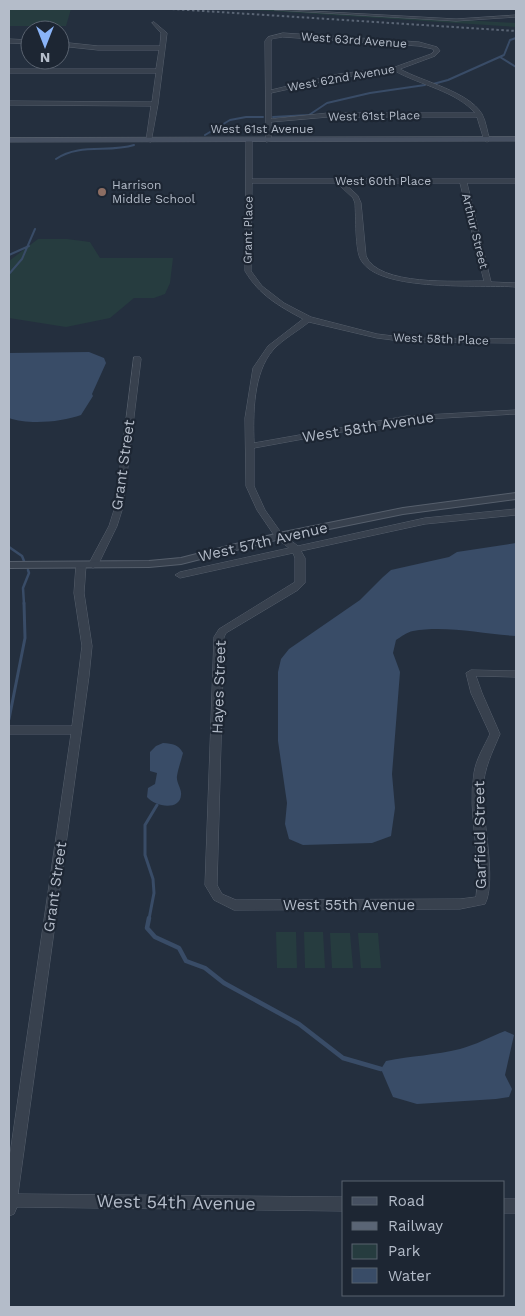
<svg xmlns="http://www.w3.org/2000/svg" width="525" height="1316" font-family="'Work Sans',sans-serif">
  <rect width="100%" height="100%" fill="#242f3e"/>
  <path fill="#263c3f" d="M9 9H71L66 26H9Z
    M240 9H275L516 23V27Z
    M38 239H67L90 242 100 258H173L170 283 165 294 154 298H134L110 318 66 327 9 318V261Z
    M276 932H296L297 968H277Z
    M304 932H323L325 968H305Z
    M330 933H350L353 968H332Z
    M358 933H378L381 968H361Z"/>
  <path fill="#394c67" d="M89 352 104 358 106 363 92 394 93 396 81 415C62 422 28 425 9 418V353Z
    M516 543V636C483 634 446 625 413 631 407 632 401 637 396 640L393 653 400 672 392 774 395 808 391 836 372 843 303 845 289 839 285 824 287 803 278 741V672L281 659 289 649 360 600 383 577 391 570 449 557 457 552Z
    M163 743C173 744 178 744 183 753 181 761 178 769 177 776 176 783 182 789 181 795 180 811 155 807 147 797L148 788 155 784 157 773 150 771V752L156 746Z
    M505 1031 514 1035 505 1075 512 1089 509 1097 496 1099 417 1104 393 1097 381 1069 386 1061C411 1056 436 1055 460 1049 475 1045 490 1037 505 1031Z"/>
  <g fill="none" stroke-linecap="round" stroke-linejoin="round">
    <path stroke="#394c67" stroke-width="2" d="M500 57 516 67
      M433 84 448 80 504 55 510 40 516 38
      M273 117 309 115 327 103 370 93 425 85
      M205 135 230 120 246 117H263
      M56 159C79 143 109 153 134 145
      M9 255 29 246
      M9 274 22 259 35 229"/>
    <path stroke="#394c67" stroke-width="2.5" d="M9 547 22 556 24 561
      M24 604 23 588 29 573 28 570"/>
    <path stroke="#394c67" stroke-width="3" d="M9 719 25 638 24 603
      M149 919 154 893 153 879 145 855V825L157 805"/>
    <path stroke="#394c67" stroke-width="4.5" d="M149 918 147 928 155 937 179 948 186 961 205 968 224 983 299 1024 343 1058 381 1069"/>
    <g stroke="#565f6c" stroke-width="1">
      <path id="minor" d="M273 9 456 19 516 15V17L456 21 275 10Z
        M154 22 167 33 158 104 151 142 146 141 151 106 9 105V101L152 102 156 73H9V69H156L159 50H98L60 46V42L98 46H160L161 33 152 23Z
        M283 33 419 42 437 47 440 51 435 56 400 69C423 82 468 91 482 114 486 121 487 132 490 140L487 142 484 140 477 117H328L271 122V141L266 142 265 41 268 37ZM283 37 419 46 433 49 434 51 431 54 395 67 339 74 271 90V41L272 39ZM386 71H395C420 85 456 91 475 113H328L271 119V93L339 78Z
        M9 39 30 40V44L9 43Z
        M249 139 252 141V179H516V183H467L491 282 516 283V287C482 284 379 293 361 260 355 251 356 216 355 203L353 198 337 183H252L251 271 262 286 284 303 311 317 377 334 409 338 516 339V343L409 342 377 338 309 322C298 331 283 339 273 350 253 373 253 414 254 443L407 416 516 410V414L407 420 254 448V486L265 510 282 534 298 546 425 518 516 509V515L425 524 301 551 305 558V583L298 590 226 633 224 637 217 885 222 894 236 900 460 899 476 897C482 856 467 815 474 773 476 759 484 747 490 734L471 693 466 673 471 670 516 671V677L476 676 482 693 500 734C492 753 484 768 483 789 482 818 497 881 485 904L460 909 234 910 214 900 205 885 214 637 219 629 295 582V558L293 553 180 578 175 575 180 572 289 548 276 538 257 510 246 486 245 418 253 368 268 346 303 319C279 306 259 295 245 271L246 141ZM345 183H460L484 281C457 281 378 286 366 256L361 203 358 196Z
        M134 357H140L141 359 123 507 117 526 98 565 93 568 88 565 109 526 115 507Z
        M81 562 86 565 84 593 92 646 89 676 18 1194 344 1197V1211L17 1207 14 1214 9 1216V1161L71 734H9V726H72L82 646 74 593 76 565Z
        M504 1199H516V1213H504Z"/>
    </g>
    <g stroke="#565f6c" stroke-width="2">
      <path id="tertiary" d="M516 493V499L403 514 280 539 181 564 149 567 9 568V562L149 561 181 558 279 533 403 508Z"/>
    </g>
    <g stroke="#565f6c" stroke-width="1">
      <path id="secondary" d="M516 137V141L9 142V138Z"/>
    </g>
    <use href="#minor" fill="#38414e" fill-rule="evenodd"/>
    <use href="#tertiary" fill="#38414e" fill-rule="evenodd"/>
    <use href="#secondary" fill="#465061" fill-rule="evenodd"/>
    <path stroke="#5a6575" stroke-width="2" stroke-dasharray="2.5 2.5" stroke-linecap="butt" d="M172 9 516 31"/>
  </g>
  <circle fill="#8d6e63" stroke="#1d2633" stroke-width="2" cx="102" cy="192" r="5"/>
  <g text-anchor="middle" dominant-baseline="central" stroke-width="4.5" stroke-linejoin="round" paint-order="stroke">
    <g font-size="12" fill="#b4bcc9" stroke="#1d2633">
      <text transform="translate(354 40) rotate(4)">West 63rd Avenue</text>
      <text transform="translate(341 78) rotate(-10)">West 62nd Avenue</text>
      <text transform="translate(374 116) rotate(-1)">West 61st Place</text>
      <text x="262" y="129">West 61st Avenue</text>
      <text x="383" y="181">West 60th Place</text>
      <text transform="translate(248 230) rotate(-89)">Grant Place</text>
      <text transform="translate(475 231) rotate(76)">Arthur Street</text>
      <text transform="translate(441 339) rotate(2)">West 58th Place</text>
    </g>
    <g font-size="12" fill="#b4bcc9" stroke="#1d2633" text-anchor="start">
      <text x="112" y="185">Harrison<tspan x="112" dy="14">Middle School</tspan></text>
    </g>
    <g font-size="15" fill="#b4bcc9" stroke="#1d2633">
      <text transform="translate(368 427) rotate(-9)">West 58th Avenue</text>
      <text transform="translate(123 465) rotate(-82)">Grant Street</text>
      <text transform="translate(263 542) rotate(-13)">West 57th Avenue</text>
      <text transform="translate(219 687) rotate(-88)">Hayes Street</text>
      <text transform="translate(480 835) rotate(-91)">Garfield Street</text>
      <text transform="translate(55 887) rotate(-82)">Grant Street</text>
      <text x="349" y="905">West 55th Avenue</text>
    </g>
    <g font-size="18" fill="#b4bcc9" stroke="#1d2633">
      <text transform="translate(176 1202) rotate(1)">West 54th Avenue</text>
    </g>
  </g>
  <rect width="525" height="1316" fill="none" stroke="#b4bcc9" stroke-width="20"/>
  <rect x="342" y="1181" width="162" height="115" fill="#1d2633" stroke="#59626f"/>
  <rect x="352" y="1197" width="25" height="8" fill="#465061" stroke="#59626f"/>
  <text x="388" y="1206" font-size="15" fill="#b4bcc9">Road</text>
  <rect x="352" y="1222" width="25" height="8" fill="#5a6575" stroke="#59626f"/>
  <text x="388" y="1231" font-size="15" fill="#b4bcc9">Railway</text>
  <rect x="352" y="1244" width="25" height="15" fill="#263c3f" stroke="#59626f"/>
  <text x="388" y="1256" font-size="15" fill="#b4bcc9">Park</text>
  <rect x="352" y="1268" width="25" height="15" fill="#394c67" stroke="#59626f"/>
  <text x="388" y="1281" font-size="15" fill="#b4bcc9">Water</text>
  <g transform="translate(45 45) rotate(180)"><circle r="24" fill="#1d2633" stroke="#59626f"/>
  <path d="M0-4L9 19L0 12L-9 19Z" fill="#8ab4f8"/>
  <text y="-8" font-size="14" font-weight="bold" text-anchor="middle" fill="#b4bcc9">N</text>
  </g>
</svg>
